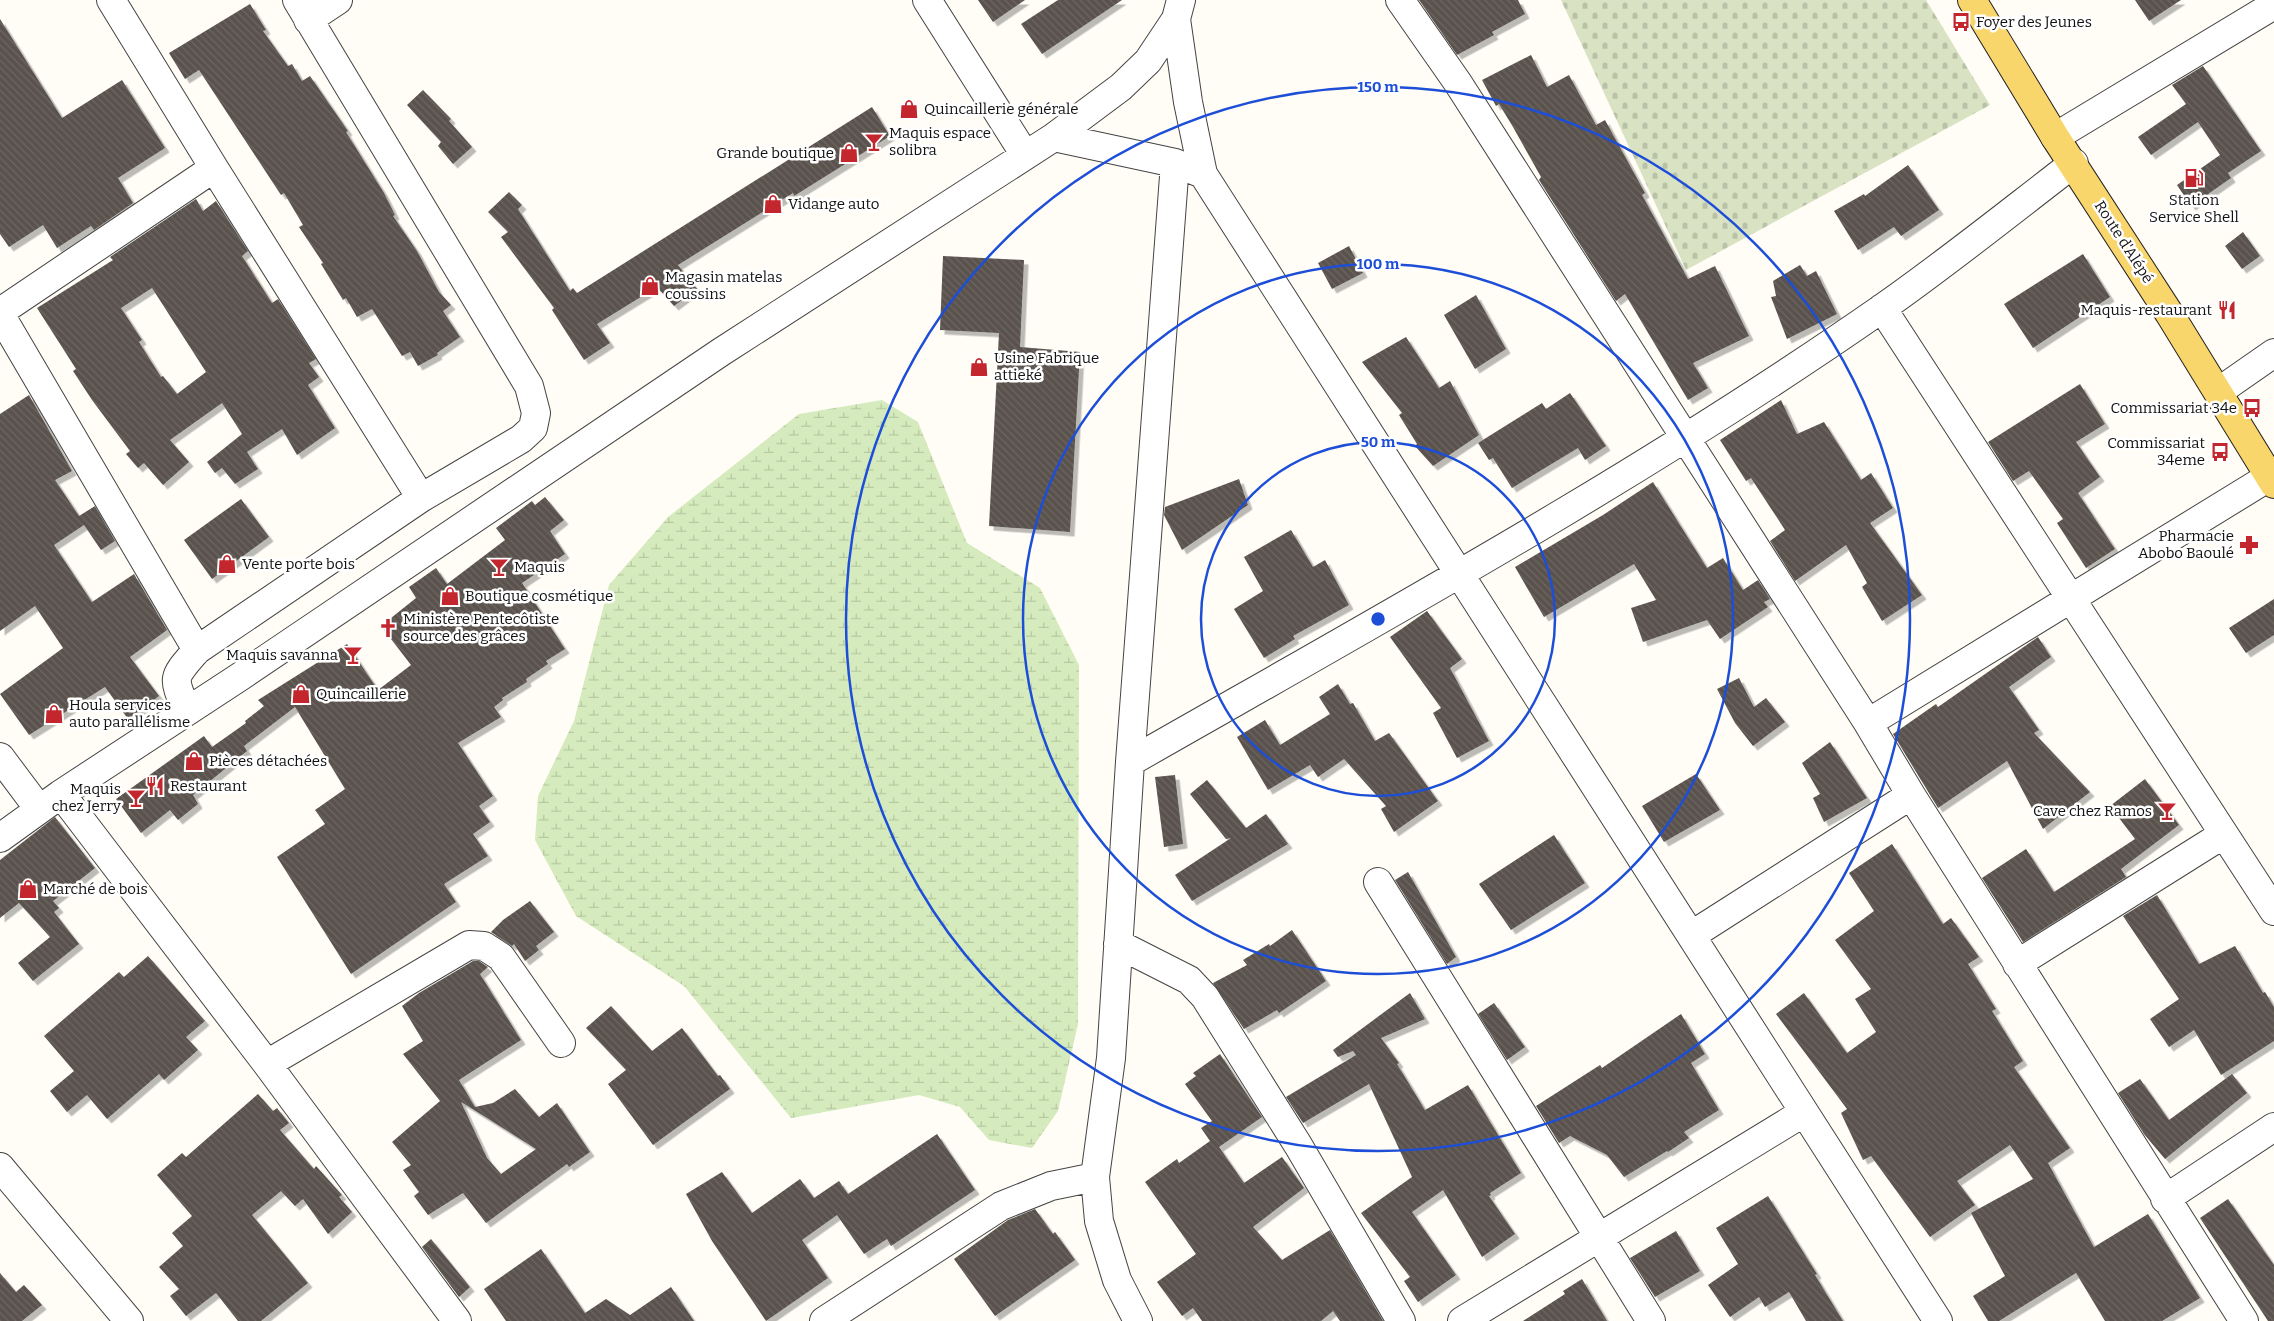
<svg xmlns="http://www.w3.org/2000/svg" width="2274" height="1321" font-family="Bitter,serif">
  <defs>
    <pattern id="wetland-marsh" width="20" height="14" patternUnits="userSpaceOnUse" patternTransform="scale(1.25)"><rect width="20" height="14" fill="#d5ebbd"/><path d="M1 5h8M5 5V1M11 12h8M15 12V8" fill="none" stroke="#b6c8a1"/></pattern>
    <pattern id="cemetery-stones" width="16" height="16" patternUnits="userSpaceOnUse" patternTransform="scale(1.25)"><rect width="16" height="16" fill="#d9e3c4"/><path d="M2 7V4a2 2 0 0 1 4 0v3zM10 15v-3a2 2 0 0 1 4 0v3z" fill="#b9c2a7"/></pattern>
    <pattern id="building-back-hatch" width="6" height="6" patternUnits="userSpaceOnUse" patternTransform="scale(1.25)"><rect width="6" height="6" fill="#5a524d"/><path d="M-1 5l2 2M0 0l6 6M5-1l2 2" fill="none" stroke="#6d6662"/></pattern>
    <filter id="shadow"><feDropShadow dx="4.5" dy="4.5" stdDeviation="0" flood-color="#0004"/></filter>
  </defs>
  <rect width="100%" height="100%" fill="#fffdf5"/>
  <path fill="url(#wetland-marsh)" d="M882 400 918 422 967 543 1040 588 1079 665 1078 1024 1058 1111 1032 1148 989 1140 960 1107 919 1095 791 1118 684 986 576 916 535 840 538 796 574 721 609 585 668 517 799 414Z"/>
  <path fill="url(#cemetery-stones)" d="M1561 0H1926L1990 105 1686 270Z"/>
  <path fill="url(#building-back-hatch)" fill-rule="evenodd" filter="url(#shadow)" d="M978 0H1025L993 22Z
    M1058 0H1122L1042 54 1021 24Z
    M1419 0H1518L1525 14 1492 32 1494 35 1457 55Z
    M2135 0H2181L2149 21Z
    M250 4 266 30 263 31 288 66 292 64 302 81 310 76 348 131 346 132 384 193 395 215 393 216 417 251 439 292 451 305 443 311 460 337 437 353 438 355 418 366 410 352 402 356 372 309 357 317 346 298 343 300 321 264 323 263 299 227 303 225 284 193 281 195 199 70 185 79 169 53Z
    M0 19 62 118 122 80 165 148 118 178 133 203 94 230 91 226 57 248 43 225 9 247 0 234Z
    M1531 55 1547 87 1569 75 1596 125 1605 120 1645 193 1642 195 1688 279 1715 266 1749 336 1693 363 1708 388 1688 400 1625 294 1616 301 1539 180 1541 177 1513 127 1499 104 1496 106 1482 80Z
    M2203 66 2261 151 2228 173 2231 178 2191 206 2177 185 2220 155 2198 122 2151 155 2138 137 2186 104 2172 85Z
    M423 90 451 119 449 121 472 147 453 164 438 146 441 142 407 105Z
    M872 107 890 136 794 196 793 193 678 265 697 289 674 306 657 287 597 324 610 343 584 360 552 310 554 308 501 237 508 232 488 212 509 192 522 205 518 209 570 291 573 288 577 293Z
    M1908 165 1939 210 1901 236 1894 227 1858 250 1834 211 1864 194 1865 196Z
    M196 199 203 211 216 201 248 251 242 256 272 303 278 299 316 359 309 363 319 377 308 385 335 428 297 455 282 429 247 452 258 469 235 484 222 468 215 473 207 462 242 434 222 403 170 440 189 462 163 485 144 463 138 468 126 454 130 451 92 400 73 371 76 369 37 308 113 260 110 257ZM152 288 206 372 177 394 163 376 161 377 139 342 142 340 121 308Z
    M2243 232 2260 256 2242 269 2225 246Z
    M1349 246 1363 273 1332 289 1318 263Z
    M2083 254 2110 297 2033 348 2004 304Z
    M943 256 1024 260 1020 347 1080 352 1070 532 989 526 999 333 940 330Z
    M1800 265 1807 276 1816 271 1837 314 1787 339 1771 297 1776 296 1773 281Z
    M1476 295 1506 349 1475 369 1444 315Z
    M1406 337 1439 388 1450 381 1479 435 1433 466 1415 446 1417 444 1399 415 1402 413 1362 362Z
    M2080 384 2105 424 2076 442 2100 477 2078 493 2115 549 2086 568 2057 523 2063 519 2029 471 2013 481 1988 442Z
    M1570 393 1606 446 1585 460 1578 448 1512 488 1493 458 1489 460 1478 443 1542 403 1546 409Z
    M29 395 72 471 55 480 79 516 95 506 115 541 101 550 84 525 54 545 92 602 134 574 167 630 130 657 159 696 128 719 105 687 29 735 0 694 63 648 35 606 0 631V414Z
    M1781 400 1797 434 1824 422 1861 480 1871 473 1893 508 1870 523 1922 595 1882 621 1862 587 1867 583 1846 545 1795 581 1770 541 1785 530 1751 478 1746 481 1720 440Z
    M1239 479 1248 505 1182 550 1164 515 1165 507Z
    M1653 482 1707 568 1723 558 1743 590 1758 580 1770 599 1764 602 1768 607 1720 639 1707 620 1643 642 1631 608 1656 600 1634 564 1544 617 1515 567 1603 515Z
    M545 497 564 520 550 531 565 554 522 583 565 649 546 661 548 664 526 679 527 682 502 698 503 700 494 707 501 717 458 743 493 796 479 806 490 822 473 834 488 856 444 884 456 902 351 974 277 857 325 824 315 810 345 789 295 707 244 746 247 751 193 795 198 804 178 820 170 810 141 833 116 799 204 736 212 747 246 723 245 721 264 706 258 700 347 644 378 690 411 665 381 626 416 598 409 587 436 568 447 584 505 540 496 528 532 501 535 505Z
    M241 499 269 537 212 579 184 540Z
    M1291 530 1313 567 1325 560 1349 605 1293 636 1295 639 1264 658 1234 609 1263 591 1244 557Z
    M2274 599V635L2246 653 2229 628Z
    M1427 611 1462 659 1450 668 1489 741 1457 758 1433 713 1441 708 1390 637Z
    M2038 637 2051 657 2009 687 2039 730 2034 733 2090 792 2043 829 2007 761 1938 808 1893 734 1936 704 1938 707Z
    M1739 678 1754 707 1766 698 1785 722 1753 746 1735 723 1717 689Z
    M1338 684 1350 704 1353 703 1375 741 1389 733 1438 801 1394 832 1381 809 1386 806 1344 759 1318 777 1310 765 1268 790 1237 737 1265 720 1280 745 1330 714 1319 697Z
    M1830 742 1867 798 1824 822 1813 798 1820 794 1802 763Z
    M1696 774 1720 810 1664 842 1642 806Z
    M1175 775 1183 844 1164 847 1155 777Z
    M2145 779 2179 825 2121 869 2126 877 2023 942 1982 878 2026 849 2054 892 2135 839 2110 806Z
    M1207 780 1246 828 1266 814 1288 844 1192 901 1175 875 1231 838 1226 839 1190 794Z
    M55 817 95 868 53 901 59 908 54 912 79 944 33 981 18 963 50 937 19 903 0 918V860Z
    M1554 835 1585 883 1511 930 1479 884Z
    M1892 844 1943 924 1951 918 1979 957 1968 964 1996 1009 1992 1011 2023 1061 2014 1067 2070 1148 2048 1163 2094 1247 2148 1214 2200 1298 2162 1321H2105L2076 1273 1999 1321H1988L1973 1296 2005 1276 1971 1213 2033 1179 2010 1145 1957 1181 1975 1205 1930 1237 1871 1156 1863 1160 1841 1113 1847 1109 1776 1014 1804 993 1847 1053 1876 1032 1855 999 1871 989 1835 940 1874 911 1849 873Z
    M1408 872 1456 957 1447 964 1395 880Z
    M2157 895 2199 964 2235 946 2263 993 2265 992 2274 1007V1041L2221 1075 2194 1030 2169 1047 2150 1019 2179 999 2123 916Z
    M530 901 554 932 536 946 539 950 525 961 514 944 512 946 491 932 503 920Z
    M1292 930 1326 981 1279 1013 1277 1010 1244 1029 1213 983 1247 965 1243 960 1269 944 1270 946Z
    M148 956 205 1021 186 1037 198 1050 164 1080 159 1074 107 1119 87 1095 67 1112 50 1091 74 1071 44 1036 119 972 124 977Z
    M473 961H479L488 967 480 974 521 1040 459 1080 475 1107 493 1103 515 1089 539 1117 557 1103 590 1152 569 1167 567 1164 486 1223 463 1193 428 1215 414 1196 419 1192 403 1170 411 1165 392 1142 440 1101 403 1054 423 1041 402 1006 419 993ZM461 1102 471 1108 536 1149 501 1174 487 1158Z
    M1410 993 1425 1019 1381 1038 1399 1063 1397 1064 1425 1110 1468 1085 1521 1173 1490 1193 1491 1195 1489 1196 1515 1234 1482 1257 1443 1190 1412 1212 1456 1275 1418 1302 1404 1281 1410 1277 1361 1213 1412 1177 1369 1084 1303 1123 1286 1097 1356 1055 1353 1051 1338 1057 1333 1050Z
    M1494 1003 1525 1047 1507 1060 1478 1014Z
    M611 1006 652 1051 682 1028 718 1076 720 1075 730 1089 653 1145 608 1084 626 1070 586 1028Z
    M1681 1014 1705 1054 1691 1063 1719 1110 1684 1132 1689 1138 1668 1152 1667 1151 1624 1177 1607 1155 1570 1136 1559 1143 1536 1106 1600 1065 1602 1068Z
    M1220 1054 1262 1117 1219 1147 1244 1183 1282 1157 1304 1188 1253 1227 1282 1260 1330 1230 1383 1321H1340L1333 1311 1321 1321H1202L1193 1308 1182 1316 1157 1282 1196 1254 1145 1182 1177 1159 1179 1163 1210 1141 1201 1128 1212 1121 1185 1084 1196 1076 1193 1073Z
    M2232 1074 2247 1093 2165 1159 2144 1134 2118 1093 2140 1079 2169 1120Z
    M258 1094 273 1111 277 1108 289 1123 280 1130 314 1169 316 1166 342 1195 339 1197 352 1212 328 1234 303 1199 295 1206 281 1191 252 1215 308 1283 261 1321H238L216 1293 186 1316 170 1296 179 1289 159 1267 183 1246 172 1233 192 1216 157 1175 182 1153 186 1157Z
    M937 1134 975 1190 891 1246 887 1239 864 1254 837 1215 802 1240 828 1278 766 1321 712 1241 686 1194 722 1172 752 1213 800 1179 814 1198 839 1181 848 1194Z
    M1768 1196 1817 1274 1815 1275 1843 1321H1806L1789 1292 1765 1307 1759 1297 1730 1317 1708 1285 1738 1264 1716 1228Z
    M2228 1199 2274 1265V1321H2268L2200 1218Z
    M1035 1209 1053 1234 1055 1232 1075 1260 995 1316 954 1259 1008 1220Z
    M1676 1231 1700 1271 1655 1297 1630 1258Z
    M431 1239 470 1287 459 1297 422 1247Z
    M541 1249 585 1313 606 1299 630 1315 671 1287 694 1321H506L484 1289Z
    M0 1273 16 1292 24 1285 42 1305 22 1321H0Z
    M1582 1279 1607 1321H1523L1565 1294 1563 1291Z"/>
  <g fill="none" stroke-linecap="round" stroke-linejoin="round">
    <g stroke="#444" stroke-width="30">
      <path id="minor" d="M111 0 214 168 421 498 197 650
        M297 0 529 386 536 413 533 428 521 439 421 498
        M927 0 1025 155
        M1400 0 1458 83 1868 723 1911 795 2244 1321
        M1176 19 1188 102 1203 174
        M308 20 338 0
        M1054 137 1175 163 1203 174 1938 1321
        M2055 137 2274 5
        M1882 308 2274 911
        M0 312 214 168
        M0 314 197 650C172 679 172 676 187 711
        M2218 392 2274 353
        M1868 723 2269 477
        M0 757 39 809
        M1130 762C1384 617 1641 476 1881 309 1947 263 2010 212 2074 163
        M61 794 267 1064 457 1321
        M0 838 61 794 241 676 721 352 1054 137 1121 87 1148 61 1176 19 1181 0
        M1378 882 1651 1321
        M1692 935 1911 795
        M1118 944 1189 980 1205 997 1298 1145 1401 1321
        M2017 964 2224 834
        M267 1064 469 945 484 946 501 957 561 1043
        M0 1167 129 1321
        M2165 1199 2274 1127
        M824 1321 1001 1206 1051 1186 1095 1177
        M1138 1321 1117 1280 1099 1221 1095 1177 1111 1058 1130 762 1175 163
        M1462 1321 1803 1113"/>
    </g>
    <g stroke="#222" stroke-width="30">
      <path id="major" d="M1972 0 2055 137 2169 313 2274 484"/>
    </g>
    <use href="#minor" stroke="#fff" stroke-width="28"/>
    <use href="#major" stroke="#f9d66b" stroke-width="28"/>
  </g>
  <g fill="none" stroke="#1d4ed8" stroke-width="2.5">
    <circle cx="1378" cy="619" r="177"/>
    <circle cx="1378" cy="619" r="355"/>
    <circle cx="1378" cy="619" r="532"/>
  </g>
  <defs>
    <g id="bus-bare" transform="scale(1.5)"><path d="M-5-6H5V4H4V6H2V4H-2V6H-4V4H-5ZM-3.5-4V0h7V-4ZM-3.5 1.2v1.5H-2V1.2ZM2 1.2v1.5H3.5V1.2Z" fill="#c4262e" stroke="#fff" stroke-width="2.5" paint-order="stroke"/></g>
    <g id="shop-bare" transform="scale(1.5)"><path d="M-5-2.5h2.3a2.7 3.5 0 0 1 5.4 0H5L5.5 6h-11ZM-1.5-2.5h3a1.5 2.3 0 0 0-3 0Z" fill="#c4262e" stroke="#fff" stroke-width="2.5" paint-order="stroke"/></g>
    <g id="bar-bare" transform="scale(1.5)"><path d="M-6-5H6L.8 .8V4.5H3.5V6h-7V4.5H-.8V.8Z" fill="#c4262e" stroke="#fff" stroke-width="2.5" paint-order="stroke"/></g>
    <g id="fuel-bare" transform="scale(1.5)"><path d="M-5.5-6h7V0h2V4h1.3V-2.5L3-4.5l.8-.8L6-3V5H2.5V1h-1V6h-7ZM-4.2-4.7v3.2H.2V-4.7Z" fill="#c4262e" stroke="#fff" stroke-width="2.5" paint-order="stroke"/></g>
    <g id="restaurant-bare" transform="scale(1.5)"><path d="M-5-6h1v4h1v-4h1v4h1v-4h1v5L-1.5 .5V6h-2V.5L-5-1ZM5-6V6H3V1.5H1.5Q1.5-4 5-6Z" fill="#c4262e" stroke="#fff" stroke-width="2.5" paint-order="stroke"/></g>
    <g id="pharmacy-bare" transform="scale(1.5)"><path d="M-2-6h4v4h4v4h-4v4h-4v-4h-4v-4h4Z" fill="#c4262e" stroke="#fff" stroke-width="2.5" paint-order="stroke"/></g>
    <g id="church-bare" transform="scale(1.5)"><path d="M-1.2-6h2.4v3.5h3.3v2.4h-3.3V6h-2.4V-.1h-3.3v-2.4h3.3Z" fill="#c4262e" stroke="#fff" stroke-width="2.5" paint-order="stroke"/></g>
  </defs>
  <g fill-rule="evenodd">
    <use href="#bus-bare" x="1961" y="22"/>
    <use href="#shop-bare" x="909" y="109"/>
    <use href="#bar-bare" x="874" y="142"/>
    <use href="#shop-bare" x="849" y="153"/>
    <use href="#fuel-bare" x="2194" y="178"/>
    <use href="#shop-bare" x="773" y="204"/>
    <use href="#shop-bare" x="650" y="286"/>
    <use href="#restaurant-bare" x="2227" y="310"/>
    <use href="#shop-bare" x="979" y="367"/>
    <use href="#bus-bare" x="2252" y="408"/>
    <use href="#bus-bare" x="2220" y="452"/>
    <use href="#pharmacy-bare" x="2249" y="545"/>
    <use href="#shop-bare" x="227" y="564"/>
    <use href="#bar-bare" x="499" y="567"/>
    <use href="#shop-bare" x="450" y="596"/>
    <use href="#church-bare" x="388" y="628"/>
    <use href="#bar-bare" x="353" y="655"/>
    <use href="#shop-bare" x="301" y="694"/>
    <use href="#shop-bare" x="54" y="714"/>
    <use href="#shop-bare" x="194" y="761"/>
    <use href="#restaurant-bare" x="155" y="786"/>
    <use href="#bar-bare" x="136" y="798"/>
    <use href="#bar-bare" x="2167" y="811"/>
    <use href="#shop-bare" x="28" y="889"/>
  </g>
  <g text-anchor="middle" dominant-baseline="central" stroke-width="5" stroke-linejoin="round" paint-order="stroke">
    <g font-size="15" fill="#111" stroke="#fff" text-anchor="start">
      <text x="1976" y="22">Foyer des Jeunes</text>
      <text x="924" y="109">Quincaillerie générale</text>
      <text x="889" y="133">Maquis espace<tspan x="889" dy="17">solibra</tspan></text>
      <text x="834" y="153" text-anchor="end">Grande boutique</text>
      <text x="2194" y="200" text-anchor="middle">Station<tspan x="2194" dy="17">Service Shell</tspan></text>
      <text x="788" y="204">Vidange auto</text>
      <text x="665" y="277">Magasin matelas<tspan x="665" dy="17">coussins</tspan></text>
      <text x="2212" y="310" text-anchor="end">Maquis-restaurant</text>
      <text x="994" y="358">Usine Fabrique<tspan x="994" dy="17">attieké</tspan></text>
      <text x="2237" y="408" text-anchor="end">Commissariat 34e</text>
      <text x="2205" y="443" text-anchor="end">Commissariat<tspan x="2205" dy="17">34eme</tspan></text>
      <text x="2234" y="536" text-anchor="end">Pharmacie<tspan x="2234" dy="17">Abobo Baoulé</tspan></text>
      <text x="242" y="564">Vente porte bois</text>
      <text x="514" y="567">Maquis</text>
      <text x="465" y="596">Boutique cosmétique</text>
      <text x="403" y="619">Ministère Pentecôtiste<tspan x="403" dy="17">source des grâces</tspan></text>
      <text x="338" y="655" text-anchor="end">Maquis savanna</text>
      <text x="316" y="694">Quincaillerie</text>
      <text x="69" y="705">Houla services<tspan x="69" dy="17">auto parallélisme</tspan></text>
      <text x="209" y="761">Pièces détachées</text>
      <text x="170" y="786">Restaurant</text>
      <text x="121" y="789" text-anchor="end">Maquis<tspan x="121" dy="17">chez Jerry</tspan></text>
      <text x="2152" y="811" text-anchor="end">Cave chez Ramos</text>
      <text x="43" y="889">Marché de bois</text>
    </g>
    <g font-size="15" fill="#111" stroke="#fff">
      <text transform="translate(2124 242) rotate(57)">Route d'Alépé</text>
    </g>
  </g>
  <circle cx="1378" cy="619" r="8" fill="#1d4ed8" stroke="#fff" stroke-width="2.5"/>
  <g font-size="15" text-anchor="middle" font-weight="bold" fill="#1d4ed8" stroke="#fff" stroke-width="5" stroke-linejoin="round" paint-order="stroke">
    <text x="1378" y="92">150 m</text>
    <text x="1378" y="269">100 m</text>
    <text x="1378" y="447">50 m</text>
  </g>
</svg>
